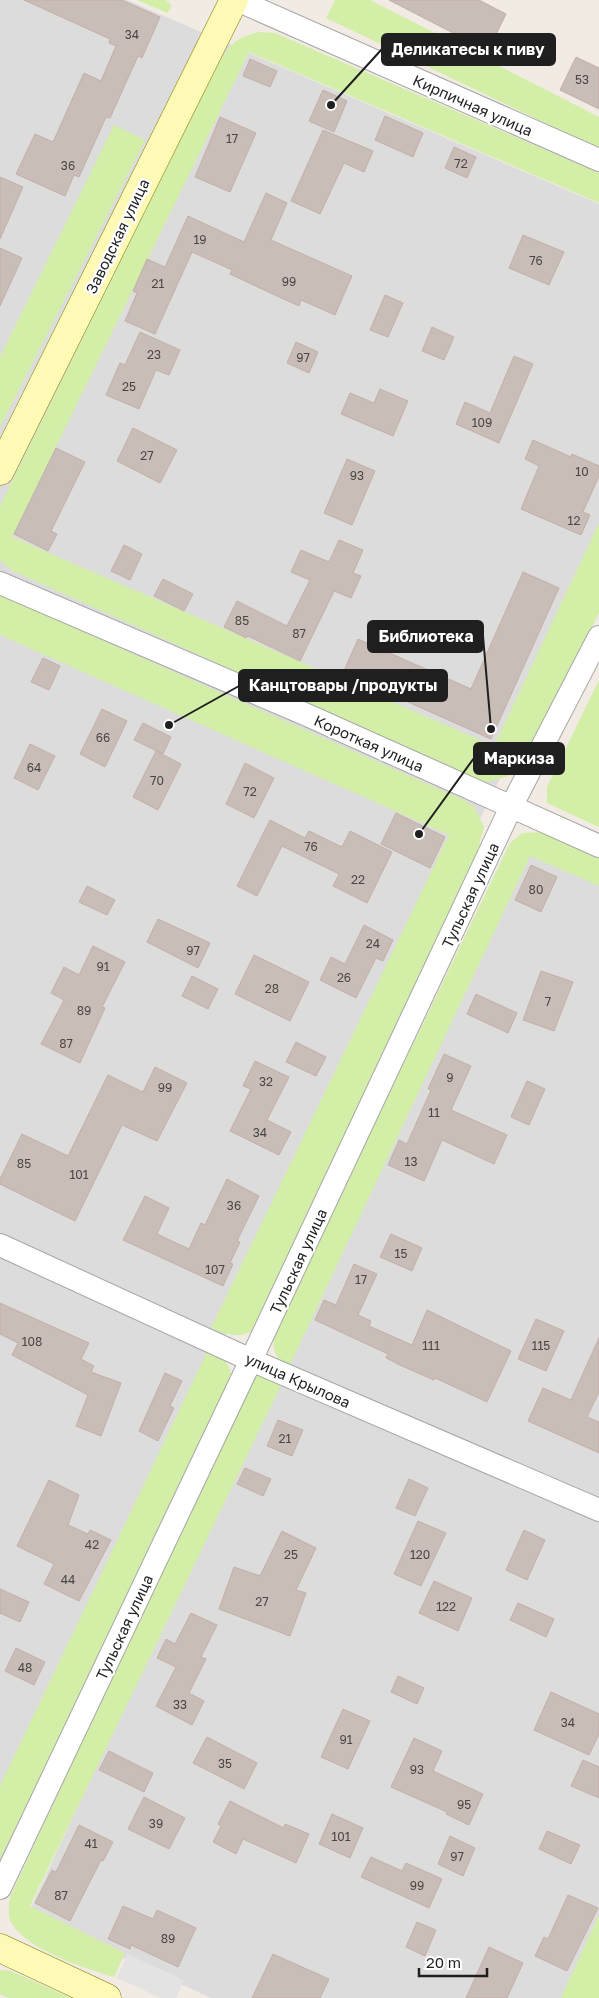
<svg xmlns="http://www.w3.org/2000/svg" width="599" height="1998" font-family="'Golos Text',sans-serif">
  <rect width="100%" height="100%" fill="#f1ebe4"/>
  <path fill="#dddcdc" d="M0 0H127L599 204V578L0 1791Z
    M526 841 599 874V1998H211L28 1914Z"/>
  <path fill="#d2eea7" d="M137 0H166L172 6 167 13Z
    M335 0H370L599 117V149L326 18Z
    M258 32 275 33 599 173V203L249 52 12 537 494 746 599 523V613L530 752 509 776 483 783 13 571 0 560V506L217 65C231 44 234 39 258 32Z
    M114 125 145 140 0 427V357Z
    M0 595 466 801 474 807 484 827 477 853 252 1331C236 1339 227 1334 211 1328L449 835 0 635Z
    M599 680V827L547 803V787Z
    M541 832 599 857V886L530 856 289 1367C273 1355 273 1352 274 1333L510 843 522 833Z
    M208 1350C223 1359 230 1361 232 1380L0 1860V1786Z
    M262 1371 283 1381 30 1906 125 1953 114 1977C84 1968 30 1951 12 1924 7 1916 9 1906 10 1897L252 1376Z
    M599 1915V1998H561Z
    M0 1970 11 1971 71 1998H9L0 1994Z"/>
  <path fill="#e3e3e3" d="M127 1954 184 1980 176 1998H161L117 1978Z"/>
  <path fill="#c9bdb7" stroke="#c3afa6" d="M24 0H122L160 17 142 58 138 56 110 118 106 117 79 177 74 175 65 196 16 174 35 134 53 142 84 73 101 81 116 46 109 43 110 39Z
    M389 0H479L506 14 488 51Z
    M576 57 599 68V109L560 90Z
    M250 59 277 71 270 87 243 76Z
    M323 90 347 101 334 132 309 121Z
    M385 116 423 133 413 157 375 140Z
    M220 117 256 133 230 192 195 177Z
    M323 130 373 151 364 172 344 163 320 214 291 201Z
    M454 147 476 157 467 178 445 168Z
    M0 177 23 187 0 239Z
    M266 193 287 203 271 240 352 276 335 315 301 300 299 306 264 290 230 274 232 270 192 252 155 334 125 321 137 293 133 291 147 259 165 267 188 216 244 242Z
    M523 235 564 252 549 285 509 268Z
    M0 248 22 258 0 306Z
    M385 295 403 303 388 337 370 330Z
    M432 327 454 337 444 360 422 351Z
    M140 332 180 350 169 375 156 370 139 409 106 395 120 363 125 365Z
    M296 342 318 352 309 373 287 363Z
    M514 356 533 364 499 443 456 424 465 402 490 413Z
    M380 389 408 401 393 436 341 414 350 393 374 403Z
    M133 428 177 450 160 483 117 461Z
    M533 440 571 457 572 454 599 466V476L583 512 590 515 581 535 521 509 539 466 525 459Z
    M56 448 85 462 51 531 57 534 48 551 14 534Z
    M347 459 375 471 352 525 324 513Z
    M339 540 363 550 353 573 361 576 351 598 334 591 300 661 248 636 246 638 224 627 237 601 287 626 310 580 291 572 301 550 329 562Z
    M124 545 142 554 130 580 111 571Z
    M523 572 559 588 491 739 343 673 358 639 471 689Z
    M163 579 193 594 184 611 154 596Z
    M43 658 60 666 49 690 31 682Z
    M102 709 127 721 105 767 80 754Z
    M143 723 171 737 163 754 134 740Z
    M30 744 55 756 38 790 14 778Z
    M156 751 181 764 158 810 133 797Z
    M245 763 274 778 254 818 226 804Z
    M396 813 445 837 430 868 381 844Z
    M270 820 305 838 309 831 342 847 350 831 392 852 367 903 333 886 339 874 282 846 257 896 237 886Z
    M531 865 557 877 541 912 515 900Z
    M87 886 115 900 107 915 79 902Z
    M158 919 210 943 198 968 147 942Z
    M364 925 393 940 383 961 376 958 356 998 320 980 331 957 345 964Z
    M93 946 125 962 102 1007 105 1008 80 1063 41 1044 64 1000 51 993 64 967 79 975Z
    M254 955 309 982 290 1021 235 994Z
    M541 971 573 982 554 1031 523 1020Z
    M192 976 218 989 208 1009 182 996Z
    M476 994 517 1013 508 1033 467 1014Z
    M296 1042 326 1057 316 1076 286 1062Z
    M444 1054 471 1066 451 1110 507 1135 494 1164 442 1140 424 1181 388 1165 399 1140 407 1144 431 1090 428 1089Z
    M255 1061 289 1077 267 1120 291 1132 279 1155 230 1131 251 1089 243 1086Z
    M155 1067 187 1083 157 1141 122 1125 75 1221 0 1184V1179L22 1134 68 1156 108 1075 143 1092Z
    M527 1081 545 1089 529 1125 511 1117Z
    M227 1179 259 1196 237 1241 240 1242 230 1263 233 1264 223 1286 123 1240 145 1196 169 1208 157 1234 189 1249 201 1223 205 1225Z
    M391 1234 422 1248 412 1271 380 1257Z
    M354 1264 377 1274 358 1315 371 1321 369 1326 412 1345 427 1310 511 1351 487 1402 435 1378 434 1380 402 1366 386 1358 388 1354 315 1320 324 1300 336 1305Z
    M0 1303 89 1343 81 1359 94 1366 91 1372 121 1383 101 1436 76 1426 88 1395 12 1355 18 1343 0 1334Z
    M536 1319 564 1331 546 1371 518 1359Z
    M599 1338V1392L587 1417 599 1422V1453L528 1421 543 1388 571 1400Z
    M165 1373 182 1381 170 1406 174 1408 158 1441 139 1431Z
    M278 1420 303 1430 292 1456 267 1446Z
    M245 1468 271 1479 263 1496 237 1484Z
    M409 1479 428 1488 415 1516 396 1508Z
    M49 1480 79 1495 68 1525 88 1534 90 1530 111 1540 79 1601 44 1584 54 1564 17 1546Z
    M418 1521 446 1533 421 1586 394 1574Z
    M524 1530 545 1540 527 1580 506 1570Z
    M282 1531 316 1548 296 1590 306 1593 290 1636 219 1609 234 1567 260 1576Z
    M434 1581 472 1598 458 1631 419 1613Z
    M0 1589 29 1602 20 1622 0 1613Z
    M518 1603 554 1619 546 1637 510 1620Z
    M191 1613 217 1625 201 1657 206 1659 189 1693 204 1701 192 1725 156 1706 176 1667 157 1658 166 1639 175 1644Z
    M16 1648 45 1662 34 1685 5 1671Z
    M398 1676 424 1688 417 1704 391 1692Z
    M551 1692 599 1714V1734L589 1755 534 1730Z
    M343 1709 370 1721 348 1769 321 1757Z
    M207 1737 257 1763 244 1789 193 1763Z
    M414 1738 442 1751 433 1771 483 1794 469 1825 446 1814 447 1812 391 1787Z
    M109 1751 153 1773 144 1792 99 1770Z
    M583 1760 599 1767V1798L571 1786Z
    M144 1797 185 1818 169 1849 128 1829Z
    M230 1801 284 1828 285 1824 309 1834 296 1863 243 1839 236 1854 213 1842 221 1826 218 1824Z
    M332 1814 363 1828 350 1858 319 1844Z
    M79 1825 113 1842 103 1861 101 1860 70 1921 35 1903 52 1870 56 1872Z
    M547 1831 580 1845 571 1864 539 1849Z
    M450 1836 475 1848 463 1876 438 1864Z
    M371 1857 402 1871 406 1863 442 1879 429 1908 361 1877Z
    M568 1895 598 1908 567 1971 535 1956 544 1937 548 1939Z
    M123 1906 153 1919 157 1910 196 1928 178 1967 131 1945 130 1949 108 1939Z
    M417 1922 436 1930 425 1956 406 1947Z
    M489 1947 523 1963 507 1998H466Z
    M273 1954 329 1979 320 1998H252Z"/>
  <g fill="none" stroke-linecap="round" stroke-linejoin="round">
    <g stroke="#a6a6a6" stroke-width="24">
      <path id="minor" d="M237 0 599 160
        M0 583 307 715 599 846
        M0 1245 251 1360 599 1510
        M0 1888 251 1360 511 807 599 637"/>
    </g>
    <g stroke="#7c7c00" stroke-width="29">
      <path id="secondary" d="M0 471 234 0
        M0 1948 107 1998"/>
    </g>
    <use href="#minor" stroke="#fff" stroke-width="22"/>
    <use href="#secondary" stroke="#fefab5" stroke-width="28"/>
  </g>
  <g text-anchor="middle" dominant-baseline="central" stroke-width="4.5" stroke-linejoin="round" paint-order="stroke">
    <g font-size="12" fill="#4a4645">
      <text x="132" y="34">34</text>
      <text x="582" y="79">53</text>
      <text x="232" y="138">17</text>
      <text x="461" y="163">72</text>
      <text x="68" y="165">36</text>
      <text x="200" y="239">19</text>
      <text x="536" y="260">76</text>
      <text x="289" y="281">99</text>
      <text x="158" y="283">21</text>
      <text x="154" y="354">23</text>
      <text x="303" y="357">97</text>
      <text x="129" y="386">25</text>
      <text x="482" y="422">109</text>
      <text x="147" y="455">27</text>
      <text x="582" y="471">10</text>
      <text x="357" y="475">93</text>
      <text x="574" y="520">12</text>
      <text x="242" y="620">85</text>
      <text x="299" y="633">87</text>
      <text x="103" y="737">66</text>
      <text x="34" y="767">64</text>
      <text x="157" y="780">70</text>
      <text x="250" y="791">72</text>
      <text x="311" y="846">76</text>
      <text x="358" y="879">22</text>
      <text x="536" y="889">80</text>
      <text x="373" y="943">24</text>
      <text x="193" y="950">97</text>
      <text x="103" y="966">91</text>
      <text x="344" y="977">26</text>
      <text x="272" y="988">28</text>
      <text x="548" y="1001">7</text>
      <text x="84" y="1010">89</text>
      <text x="66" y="1043">87</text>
      <text x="450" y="1077">9</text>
      <text x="266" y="1081">32</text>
      <text x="165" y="1087">99</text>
      <text x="434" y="1112">11</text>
      <text x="260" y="1132">34</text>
      <text x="411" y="1161">13</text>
      <text x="24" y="1163">85</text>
      <text x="79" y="1174">101</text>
      <text x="234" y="1205">36</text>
      <text x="401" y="1253">15</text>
      <text x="215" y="1269">107</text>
      <text x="361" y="1279">17</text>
      <text x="32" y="1341">108</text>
      <text x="431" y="1345">111</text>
      <text x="541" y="1345">115</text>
      <text x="285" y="1438">21</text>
      <text x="92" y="1544">42</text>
      <text x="291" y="1554">25</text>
      <text x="420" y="1554">120</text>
      <text x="68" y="1579">44</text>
      <text x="262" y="1601">27</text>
      <text x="446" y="1606">122</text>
      <text x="25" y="1667">48</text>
      <text x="180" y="1704">33</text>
      <text x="568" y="1722">34</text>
      <text x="346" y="1739">91</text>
      <text x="225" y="1763">35</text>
      <text x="417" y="1769">93</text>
      <text x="464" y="1804">95</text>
      <text x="156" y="1823">39</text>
      <text x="341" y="1836">101</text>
      <text x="91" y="1843">41</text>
      <text x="457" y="1856">97</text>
      <text x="417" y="1885">99</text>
      <text x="61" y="1895">87</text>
      <text x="168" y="1938">89</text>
    </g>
    <g font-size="15" fill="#1f1f1f" stroke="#fff">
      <text transform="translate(473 105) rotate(24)">Кирпичная улица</text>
      <text transform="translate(117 236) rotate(-64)">Заводская улица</text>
      <text transform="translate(369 743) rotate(24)">Короткая улица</text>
      <text transform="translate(470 895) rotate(-65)">Тульская улица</text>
      <text transform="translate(298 1261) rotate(-65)">Тульская улица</text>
      <text transform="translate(298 1380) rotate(24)">улица Крылова</text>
      <text transform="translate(124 1627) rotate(-65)">Тульская улица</text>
    </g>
  </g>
  <path fill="none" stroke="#1f1f1f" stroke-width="2" d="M331 105L382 49M491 729L483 636M169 725L239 686M419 834L474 758"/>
  <g fill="#1f1f1f" stroke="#fff" stroke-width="2">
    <circle cx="331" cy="105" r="5"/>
    <circle cx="491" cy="729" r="5"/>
    <circle cx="169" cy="725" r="5"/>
    <circle cx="419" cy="834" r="5"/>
  </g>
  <g fill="#1f1f1f" stroke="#1f1f1f" stroke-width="2">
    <rect x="382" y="34" width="173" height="31" rx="5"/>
    <rect x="368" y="621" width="115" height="31" rx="5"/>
    <rect x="239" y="670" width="208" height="31" rx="5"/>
    <rect x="474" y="743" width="90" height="31" rx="5"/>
  </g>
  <g font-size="16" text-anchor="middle" font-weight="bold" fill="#fff">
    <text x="468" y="55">Деликатесы к пиву</text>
    <text x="426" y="642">Библиотека</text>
    <text x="343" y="691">Канцтовары /продукты</text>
    <text x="519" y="764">Маркиза</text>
  </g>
  <path d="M419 1968v8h68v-8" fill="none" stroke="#1f1f1f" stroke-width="2.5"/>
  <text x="426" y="1968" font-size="15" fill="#1f1f1f" stroke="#ffffff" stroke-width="4" paint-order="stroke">20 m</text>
</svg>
